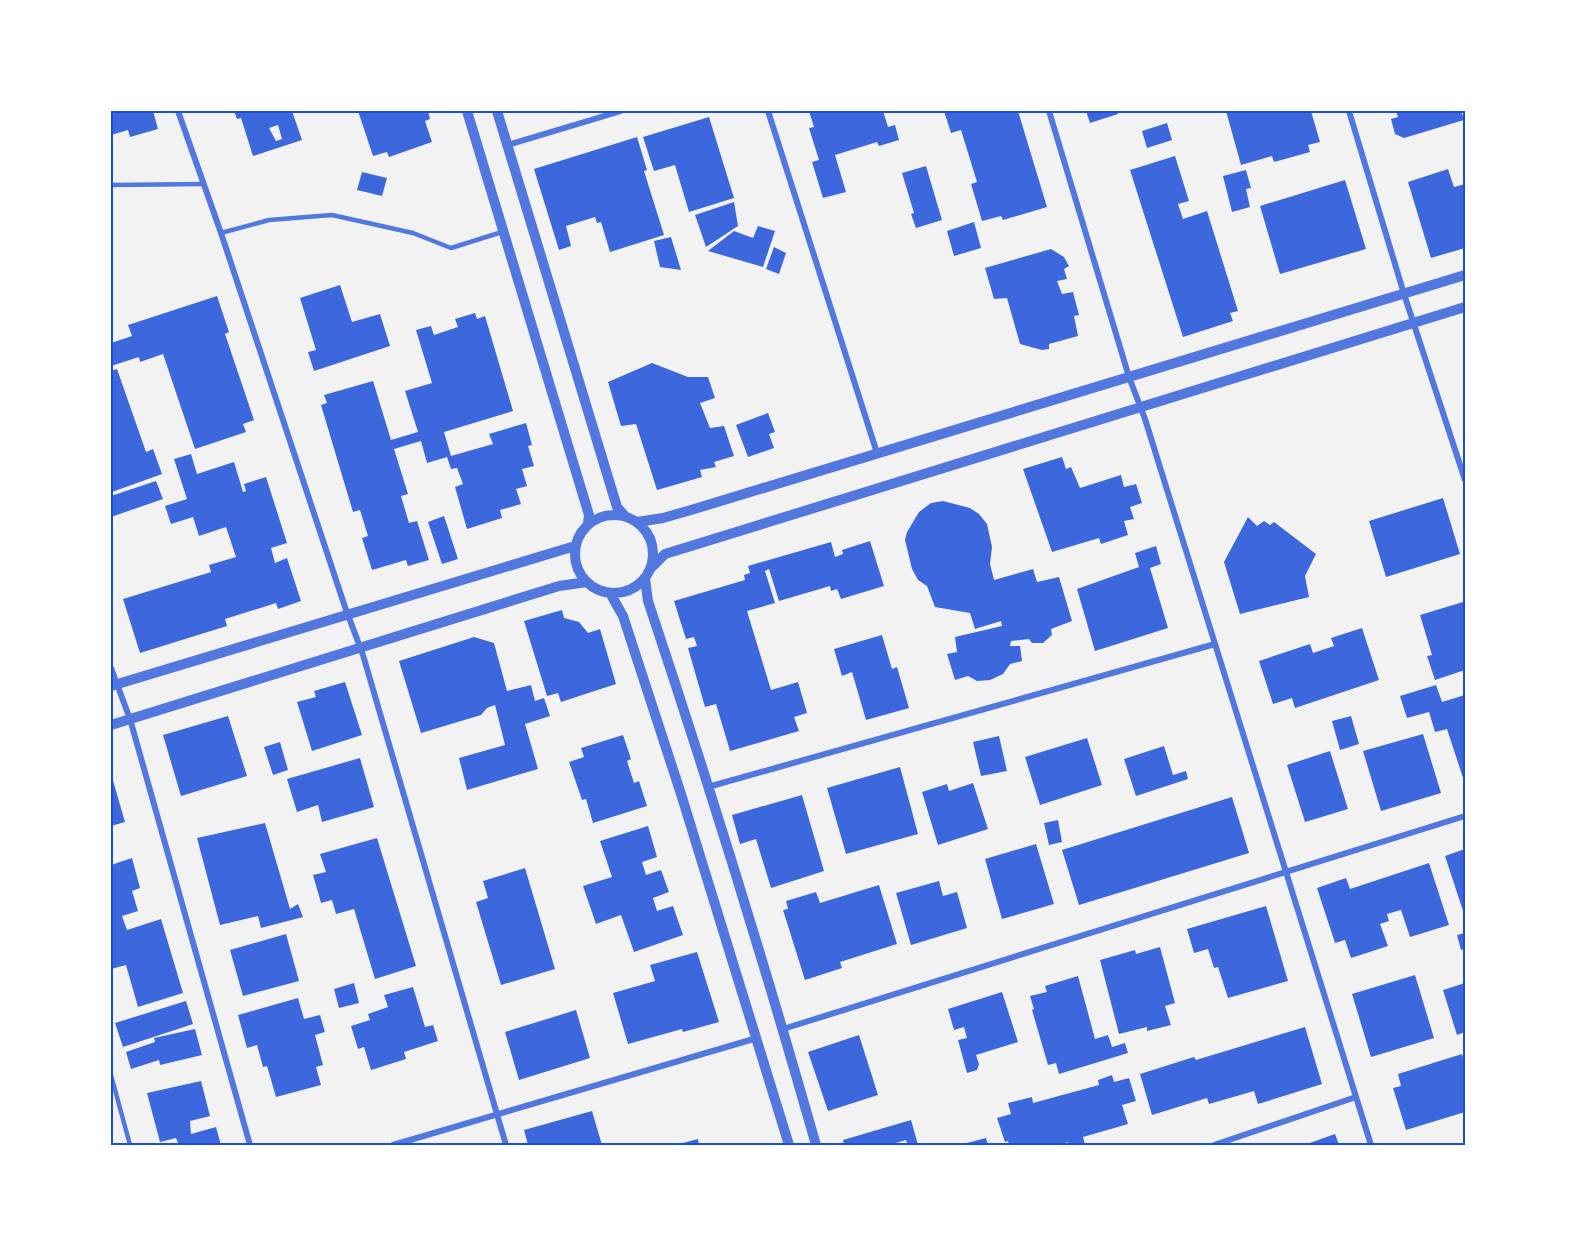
<svg xmlns="http://www.w3.org/2000/svg" width="1576" height="1256" font-family="Helvetica,sans-serif">
  <rect width="100%" height="100%" fill="#f2f2f2"/>
  <path fill="#3d67dc" fill-rule="evenodd" d="M111 111H153L158 129 130 137 128 130 111 135Z
    M234 111H292L302 140 253 156 241 118 237 119ZM278 125 282 139 276 141 269 128Z
    M358 111H428L430 119 425 121 432 142 389 157 387 152 373 156Z
    M809 111H883L888 127 895 125 899 140 879 146 877 142 835 155 846 192 823 198 812 162 819 160 809 128 814 127Z
    M944 111H1018L1047 207 1003 220 1001 216 982 221 971 184 977 182 961 130 951 133Z
    M1086 111H1117L1118 114 1090 123Z
    M1226 111H1311L1320 142 1308 145 1310 152 1274 162 1272 156 1241 165Z
    M1396 111H1461L1464 120 1404 138 1395 134 1391 119 1398 117Z
    M709 117 734 198 689 212 675 165 654 171 643 137Z
    M1167 123 1172 140 1147 148 1142 131Z
    M637 137 647 170 644 171 664 235 610 252 601 222 597 223 595 217 566 226 571 246 559 250 534 169Z
    M1175 156 1189 201 1178 204 1183 219 1207 211 1238 311 1230 313 1233 321 1183 337 1130 170Z
    M926 166 942 220 916 228 911 214 914 213 902 173Z
    M1448 169 1454 187 1465 184V248L1431 258 1408 182Z
    M1246 170 1251 188 1246 189 1250 207 1232 212 1223 176Z
    M362 172 387 178 382 196 357 190Z
    M1345 180 1366 249 1280 274 1260 206Z
    M734 202 738 226 706 247 695 215Z
    M974 222 981 248 954 256 947 231Z
    M758 226 775 231 763 267 708 251 734 231 753 238Z
    M671 237 681 270 660 267 654 241Z
    M774 247 786 253 779 274 766 269Z
    M1051 249 1064 257 1069 266 1064 269 1067 279 1057 281 1062 294 1073 292 1079 315 1074 316 1078 336 1049 344V349L1042 350 1020 344 1007 298 994 299 985 268Z
    M340 285 352 322 380 314 390 346 314 371 308 352 316 350 300 298Z
    M217 296 229 332 225 334 254 420 243 424 246 432 195 449 163 354 140 362 139 357 111 366V343L132 336 128 325Z
    M475 313 477 319 485 316 513 411 444 432 451 456 493 444 489 434 526 423 532 445 528 446 534 466 522 469 527 486 516 489 521 504 500 510 502 518 467 529 455 487 463 484 457 468 451 469 447 457 427 463 421 441 394 449 408 494 401 496 409 523 417 521 429 560 408 566 406 560 372 570 362 538 368 536 360 510 353 512 321 405 327 403 324 395 373 381 391 440 418 432 405 391 432 383 416 330 431 326 434 335 458 327 455 319Z
    M652 363 688 377H708L715 398 700 403 710 428 724 426 734 456 714 462 716 467 700 470 702 477 657 490 636 424 621 426 608 382Z
    M117 369 146 452 153 449 162 474 112 492 111 371Z
    M768 413 775 432 769 434 774 448 748 457 736 425Z
    M191 454 197 474 234 462 243 492 246 491 244 484 266 477 287 543 271 548 275 563 287 558 301 601 278 609 276 603 225 619 227 626 140 653 123 599 211 572 209 565 236 557 226 527 199 536 193 517 171 524 165 506 187 499 174 459Z
    M1062 457 1066 469 1071 467 1080 488 1121 475 1124 487 1136 484 1142 503 1130 507 1134 519 1124 521 1128 535 1101 544 1099 538 1052 552 1023 469Z
    M156 481 163 499 111 517V496Z
    M1443 498 1460 554 1386 577 1369 521Z
    M943 501 970 508 979 514 987 524 992 547 990 564 994 580 1033 569 1037 582 1059 577 1072 621 1051 629 1052 635 1043 643H1032L1029 639 1011 641 1010 646H1020L1022 661 1010 664 1003 674 990 680 977 681 968 676 955 680 947 654 957 652 955 637 1002 626 1001 621 975 629 970 613 935 607 927 586 918 580 912 569 905 540 907 532 919 512 931 503Z
    M444 516 458 559 442 564 428 522Z
    M1248 517 1257 526 1264 521 1270 525 1274 522 1316 554 1305 576 1309 597 1240 614 1224 562Z
    M870 541 884 586 841 599 837 589 831 591 830 586 779 601 769 569 765 571 775 603 747 611 771 690 798 682 807 713 794 717 799 731 730 751 716 704 705 707 688 648 697 646 694 637 686 639 674 601 745 580 744 575 750 573 748 566 831 542 835 557 843 554 842 550Z
    M1156 546 1161 564 1150 568 1168 628 1095 651 1077 589 1139 567 1135 553Z
    M1463 602 1465 609V670L1435 680 1427 656 1432 655 1420 615Z
    M562 610 564 618 579 622 588 633 600 629 616 684 561 702 558 693 547 696 524 621Z
    M1362 628 1379 680 1295 708 1292 698 1273 704 1259 661 1310 644 1313 653 1334 646 1331 638Z
    M882 635 892 669 897 667 909 708 866 720 852 672 842 676 834 649Z
    M474 637 494 643 507 691 531 685 535 701 544 698 550 716 525 724 538 769 467 790 459 758 505 745 495 705 487 708 481 715 421 733 399 661Z
    M345 682 362 735 312 751 297 702 316 697 314 691Z
    M1436 685 1442 702 1465 695V784L1447 729 1435 732 1429 712 1407 718 1400 696Z
    M228 716 247 776 181 796 163 735Z
    M1351 716 1359 744 1340 750 1332 721Z
    M1423 734 1441 793 1381 811 1363 751Z
    M623 735 631 759 627 761 634 783 639 781 647 806 593 823 586 799 582 800 569 762 584 757 581 748Z
    M999 736 1007 771 981 776 973 742Z
    M1087 738 1102 785 1040 805 1025 757Z
    M280 742 288 770 273 775 264 747Z
    M1164 746 1173 775 1186 771 1188 779 1136 796 1124 759Z
    M1330 751 1348 809 1305 822 1287 765Z
    M360 758 374 807 322 822 318 805 297 812 287 779Z
    M900 767 918 834 846 854 827 788Z
    M112 777 125 822 111 826V778Z
    M973 783 988 829 938 845 922 792 947 784 949 791Z
    M802 795 824 871 771 888 756 839 740 844 732 815Z
    M1232 797 1249 853 1079 905 1062 850Z
    M1058 820 1062 842 1049 845 1044 823Z
    M265 823 290 909 298 904 303 917 261 928 258 916 220 925 197 838Z
    M648 826 657 857 642 862 646 875 661 870 669 892 653 898 657 911 673 906 683 935 634 952 621 915 596 924 583 886 612 877 600 841Z
    M377 838 416 966 375 979 354 909 336 914 332 900 321 903 313 875 326 872 320 854Z
    M1036 844 1054 904 1002 919 985 859Z
    M1465 849V917L1445 856Z
    M132 858 140 888 132 891 138 911 122 916 127 930 161 919 183 993 138 1007 126 965 111 969V865Z
    M1429 863 1449 925 1410 937 1401 910 1387 914 1389 921 1380 924 1388 946 1351 958 1345 940 1335 943 1317 888 1346 878 1350 889Z
    M525 868 555 969 501 985 476 902 488 898 483 881Z
    M939 881 943 896 957 892 967 928 911 945 896 893Z
    M879 885 897 944 840 962 842 968 805 980 783 910 788 909 786 901 816 892 820 903Z
    M1266 906 1288 981 1228 998 1218 967 1214 968 1208 949 1194 953 1187 929Z
    M1465 933V949L1461 950 1457 935Z
    M286 934 299 981 243 996 230 950Z
    M1160 947 1175 1003 1165 1006 1171 1025 1147 1031V1027L1119 1034 1100 960 1135 950 1136 954Z
    M697 952 719 1022 683 1032 682 1029 628 1044 613 993 655 981 650 965Z
    M1415 975 1434 1038 1371 1057 1352 994Z
    M1078 976 1095 1039 1108 1035 1112 1047 1125 1043 1128 1053 1059 1074 1056 1063 1048 1065 1032 1010 1034 1009 1030 996 1047 992 1045 986Z
    M354 983 359 1003 339 1008 334 989Z
    M1465 983V1032L1457 1035 1443 990Z
    M413 987 425 1027 433 1025 438 1041 404 1052 406 1059 371 1070 364 1047 358 1049 351 1026 370 1020 368 1014 388 1007 384 995Z
    M1002 992 1018 1042 976 1055 979 1064 977 1070 967 1073 958 1040 967 1038 964 1027 954 1030 948 1009Z
    M298 998 304 1019 320 1015 325 1032 315 1035 323 1065 316 1067 321 1085 276 1097 267 1066 263 1067 257 1045 247 1048 238 1015Z
    M186 1001 193 1024 123 1047 115 1023Z
    M576 1010 590 1058 519 1080 505 1032Z
    M1305 1027 1322 1084 1258 1104 1254 1091 1209 1104 1207 1098 1152 1115 1140 1074 1194 1057 1196 1060Z
    M195 1029 202 1055 160 1065 159 1060 131 1069 126 1052 155 1042 154 1038Z
    M859 1035 878 1095 828 1111 808 1052Z
    M1462 1054 1465 1064V1112L1406 1130 1393 1088 1401 1086 1398 1074Z
    M1112 1075 1114 1082 1129 1078 1136 1101 1122 1105 1128 1124 1083 1137 1085 1145H1069L1068 1142 1058 1145H1009L1008 1141 1005 1142 997 1118 1011 1114 1008 1103 1032 1097 1033 1103 1099 1085 1098 1080Z
    M201 1081 210 1116 190 1121 191 1134 216 1127 221 1145H179L176 1138 160 1142 147 1093Z
    M592 1111 602 1145H528L524 1130Z
    M911 1120 918 1145H908L906 1140 889 1145H844L843 1140Z
    M1335 1134 1339 1145H1304Z
    M986 1138 988 1145H963V1144Z
    M698 1139 699 1145H680L679 1144Z"/>
  <g fill="none" stroke-linecap="round" stroke-linejoin="round">
    <path stroke="#5277de" stroke-width="4.5" d="M111 185 203 184
      M221 233 269 220 332 215 413 233 451 248 502 232
      M111 1075 130 1145"/>
    <path stroke="#5277de" stroke-width="6" d="M178 111 221 233 345 607 363 655 506 1145
      M768 111 877 453
      M1049 111 1129 377 1145 419 1371 1145
      M1349 111 1404 294 1465 480
      M508 145 621 111
      M111 668 130 719 250 1145
      M708 787 1215 644
      M783 1029 1465 816
      M393 1145 757 1038
      M1214 1145 1356 1097"/>
    <path stroke="#5277de" stroke-width="10" d="M467 111 589 515 588 524
      M497 111 617 507 625 516
      M575 554a39 39 0 1 1 78 0a39 39 0 1 1-78 0Z
      M637 522 663 518 691 510 1465 275
      M651 568 665 554 1465 307
      M645 579 648 601C708 781 764 962 816 1145
      M610 593 623 616 681 794 789 1145
      M111 686 575 546
      M111 725 559 586 587 582"/>
  </g>
  <rect width="1576" height="1256" fill="none" stroke="#ffffff" stroke-width="225"/>
  <rect x="112" y="112" width="1352" height="1032" fill="none" stroke="#1d4ed8" stroke-width="2"/>
</svg>
